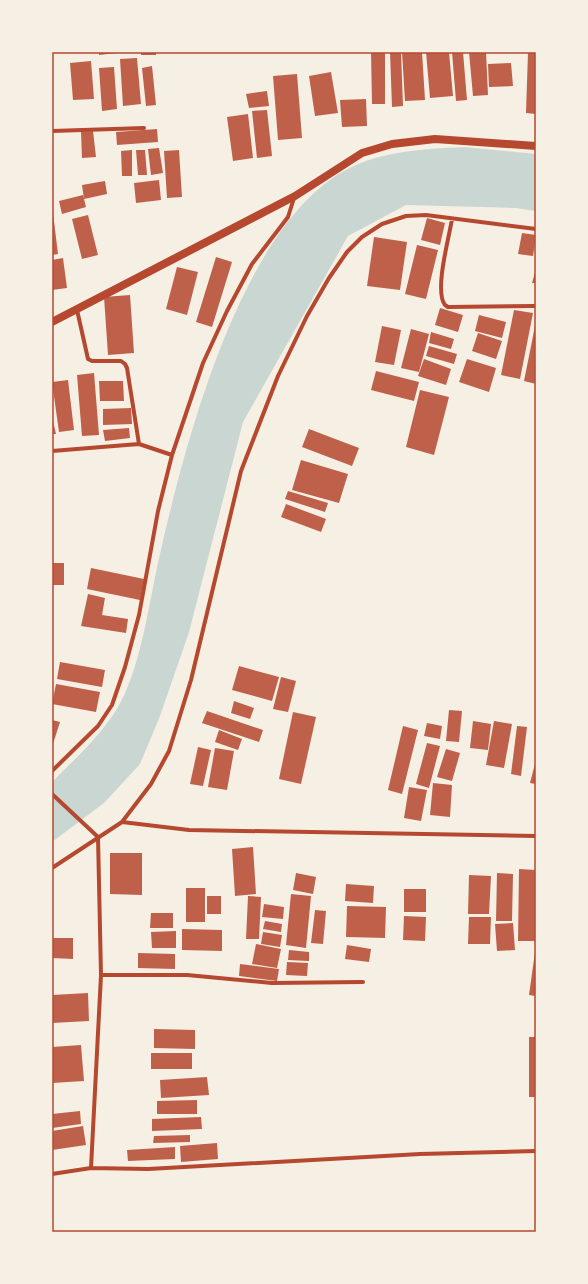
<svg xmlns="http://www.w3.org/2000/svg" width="588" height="1284" font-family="'IBM Plex Sans',sans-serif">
  <rect width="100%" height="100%" fill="#f6efe4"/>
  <path fill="#c9d6d2" d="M464 147 536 154V211L516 208 406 205 348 236 243 422 189 632 160 716 140 764 104 803 52 842V782C74 760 98 738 115 712 141 672 149 601 160 554 185 444 240 229 344 171 380 151 423 149 464 147Z"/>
  <path fill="#bf614a" d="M99 52H116V53L99 55Z
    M141 52H156V55H141Z
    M371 52H385V104H372Z
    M390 52H401L403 106 392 107Z
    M402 52H422L425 100 405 101Z
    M426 52H449L453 96 430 98Z
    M452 52H463L467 100 456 101Z
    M469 52H486L488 95 473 96Z
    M528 52H536V114L526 113Z
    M137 58 141 104 123 106 120 59Z
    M91 61 94 99 73 100 70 63Z
    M511 63 513 86 489 87 488 64Z
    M152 66 156 105 146 106 142 68Z
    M114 67 117 109 102 111 99 68Z
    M331 72 338 113 315 116 309 76Z
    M297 74 302 138 278 140 273 76Z
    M267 91 269 106 249 108 246 94Z
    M366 99 367 126 342 127 340 100Z
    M267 110 272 156 257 158 252 111Z
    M248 114 253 158 233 161 227 117Z
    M157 129 158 142 117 145 116 132Z
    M93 131 96 157 82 158 81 132Z
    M159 148 163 173 151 175 148 149Z
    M132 150V176H122L121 151Z
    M136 150H145L147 175H138Z
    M179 150 182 197 167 198 164 151Z
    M159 180 161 200 136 203 134 183Z
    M105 181 107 194 84 199 82 185Z
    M83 195 86 207 62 214 59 201Z
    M52 205 58 254 52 255Z
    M88 215 98 255 82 259 72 219Z
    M427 218 445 223 440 245 421 240Z
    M522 233 536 235 533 256 518 254Z
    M374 237 407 242 400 290 367 286Z
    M417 245 438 250 426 299 405 294Z
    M216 257 232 262 212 327 196 322Z
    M63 258 67 288 52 290V260Z
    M177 267 198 272 187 315 166 309Z
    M536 269V283H532Z
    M130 295 134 353 108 355 104 297Z
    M440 308 463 315 458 332 435 325Z
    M514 310 533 313 520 379 501 375Z
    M479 315 506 322 502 338 475 331Z
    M382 326 401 330 394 365 375 362Z
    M535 326 536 327V384L524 381Z
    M411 329 429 334 419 372 401 368Z
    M431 332 454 339 451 349 429 343Z
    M478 333 502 341 496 359 472 351Z
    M429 346 457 354 454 364 426 356Z
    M424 359 451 369 446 385 418 376Z
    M467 359 496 368 489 392 459 382Z
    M376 371 419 382 414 401 371 390Z
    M94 373 99 435 82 436 77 375Z
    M68 380 74 430 59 432 52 382Z
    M99 381H123L124 401H100Z
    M420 390 449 397 434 455 406 447Z
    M131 408 132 424 103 425V409Z
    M52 417 56 434H52Z
    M129 428 130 438 105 441 103 430Z
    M309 429 359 448 352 466 302 447Z
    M301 460 348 474 339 503 292 490Z
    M288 491 328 503 325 512 285 499Z
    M286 504 326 519 321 532 281 517Z
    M52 563H64V585H52Z
    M91 568 144 579 140 600 87 589Z
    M88 594 105 598 102 615 128 619 126 633 81 626Z
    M60 662 105 670 102 687 57 679Z
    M239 666 279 677 272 701 232 690Z
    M281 677 296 681 288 712 273 709Z
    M56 684 100 692 96 712 52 704Z
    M234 701 254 708 250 719 231 713Z
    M449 710 462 711 459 742 446 741Z
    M207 711 263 730 259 742 202 723Z
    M293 712 316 717 301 784 279 779Z
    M52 720 60 722 52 747Z
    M473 721 491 724 488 750 470 748Z
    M494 721 512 724 504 768 486 765Z
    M427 723 442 726 440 739 424 736Z
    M403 726 418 730 402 794 388 790Z
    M517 726 527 727 521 776 511 774Z
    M219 730 242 739 238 750 215 742Z
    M427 743 440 746 429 788 416 784Z
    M198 747 211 750 203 786 190 784Z
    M215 748 234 751 227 790 208 787Z
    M446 749 460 753 452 781 437 777Z
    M536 760V784L530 783Z
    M433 783 452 785 450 817 430 815Z
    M409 787 427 790 421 821 404 818Z
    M253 847 256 894 235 896 232 849Z
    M110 853H142V895L110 894Z
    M519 869 536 870V941H518Z
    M296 873 316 877 313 894 293 890Z
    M497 873 513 874 512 921H496Z
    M469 875 491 876 489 914H468Z
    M346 884 374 886 373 903 345 901Z
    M186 888H205V922H186Z
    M404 889H426V912H404Z
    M291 894 311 896 306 948 286 945Z
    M207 896H221V914H207Z
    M248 896 261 897 259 939H246Z
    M264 904 284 907 283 919 262 917Z
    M347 906 386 907 385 938 346 937Z
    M315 910 326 911 323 944 311 943Z
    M151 913H173V928H150Z
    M404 916 426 917 425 941 403 940Z
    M469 917H491L490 944H468Z
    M265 921 282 924 281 932 263 929Z
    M513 923 515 950 497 951 495 924Z
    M182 929 222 930V951L182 950Z
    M176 931V948H152L151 932Z
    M263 932 282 935 280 947 261 944Z
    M52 938H73V959L52 958Z
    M256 944 281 949 277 968 252 964Z
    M347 945 371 949 369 962 345 959Z
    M289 950 309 952V961L288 960Z
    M535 952H536V996L529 995Z
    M138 953 175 954V969L138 968Z
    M287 962 308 963 307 976 286 975Z
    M240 964 279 969 277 981 239 976Z
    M88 993 89 1021 52 1023V995Z
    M154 1029 195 1030V1049L154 1048Z
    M529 1037H536V1097H529Z
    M81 1045 84 1081 52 1083V1047Z
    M151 1053H192V1069H151Z
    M207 1077 209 1095 161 1098 160 1080Z
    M197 1100V1114H157V1101Z
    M80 1111 81 1124 52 1128V1114Z
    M201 1117 202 1129 152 1131V1119Z
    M83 1126 86 1145 52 1150V1131Z
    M190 1135V1142L153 1143 154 1136Z
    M217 1143 218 1159 181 1162 180 1146Z
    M175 1147V1159L128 1161 127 1150Z"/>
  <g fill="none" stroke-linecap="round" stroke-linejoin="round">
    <path stroke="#b5482f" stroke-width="4" d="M52 131 144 128
      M452 219C449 238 434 291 445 305L448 307 536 306
      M77 310 88 359 92 361H121L125 364 127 368 139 444 172 455
      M52 451 139 444
      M52 771 98 726 112 705 125 667 139 615 158 511 172 455 203 363 227 311 252 264 288 217 294 198
      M52 794 98 837 101 975 91 1168
      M122 822 189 830 536 836
      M52 868 122 822 151 784 169 751 191 680 241 471 278 376 307 316 329 278 347 252 362 237 382 224 406 216 426 215 536 229
      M101 975H187L272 983 363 982
      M52 1174 91 1168 148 1169 420 1154 536 1151"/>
    <path stroke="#b5482f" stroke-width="8" d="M52 322 295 196 362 153 392 144 435 139 536 146"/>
  </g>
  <rect width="588" height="1284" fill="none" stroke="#f6efe4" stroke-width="106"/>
  <rect x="53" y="53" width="482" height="1178" fill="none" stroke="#b5482f" stroke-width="1.5"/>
</svg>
